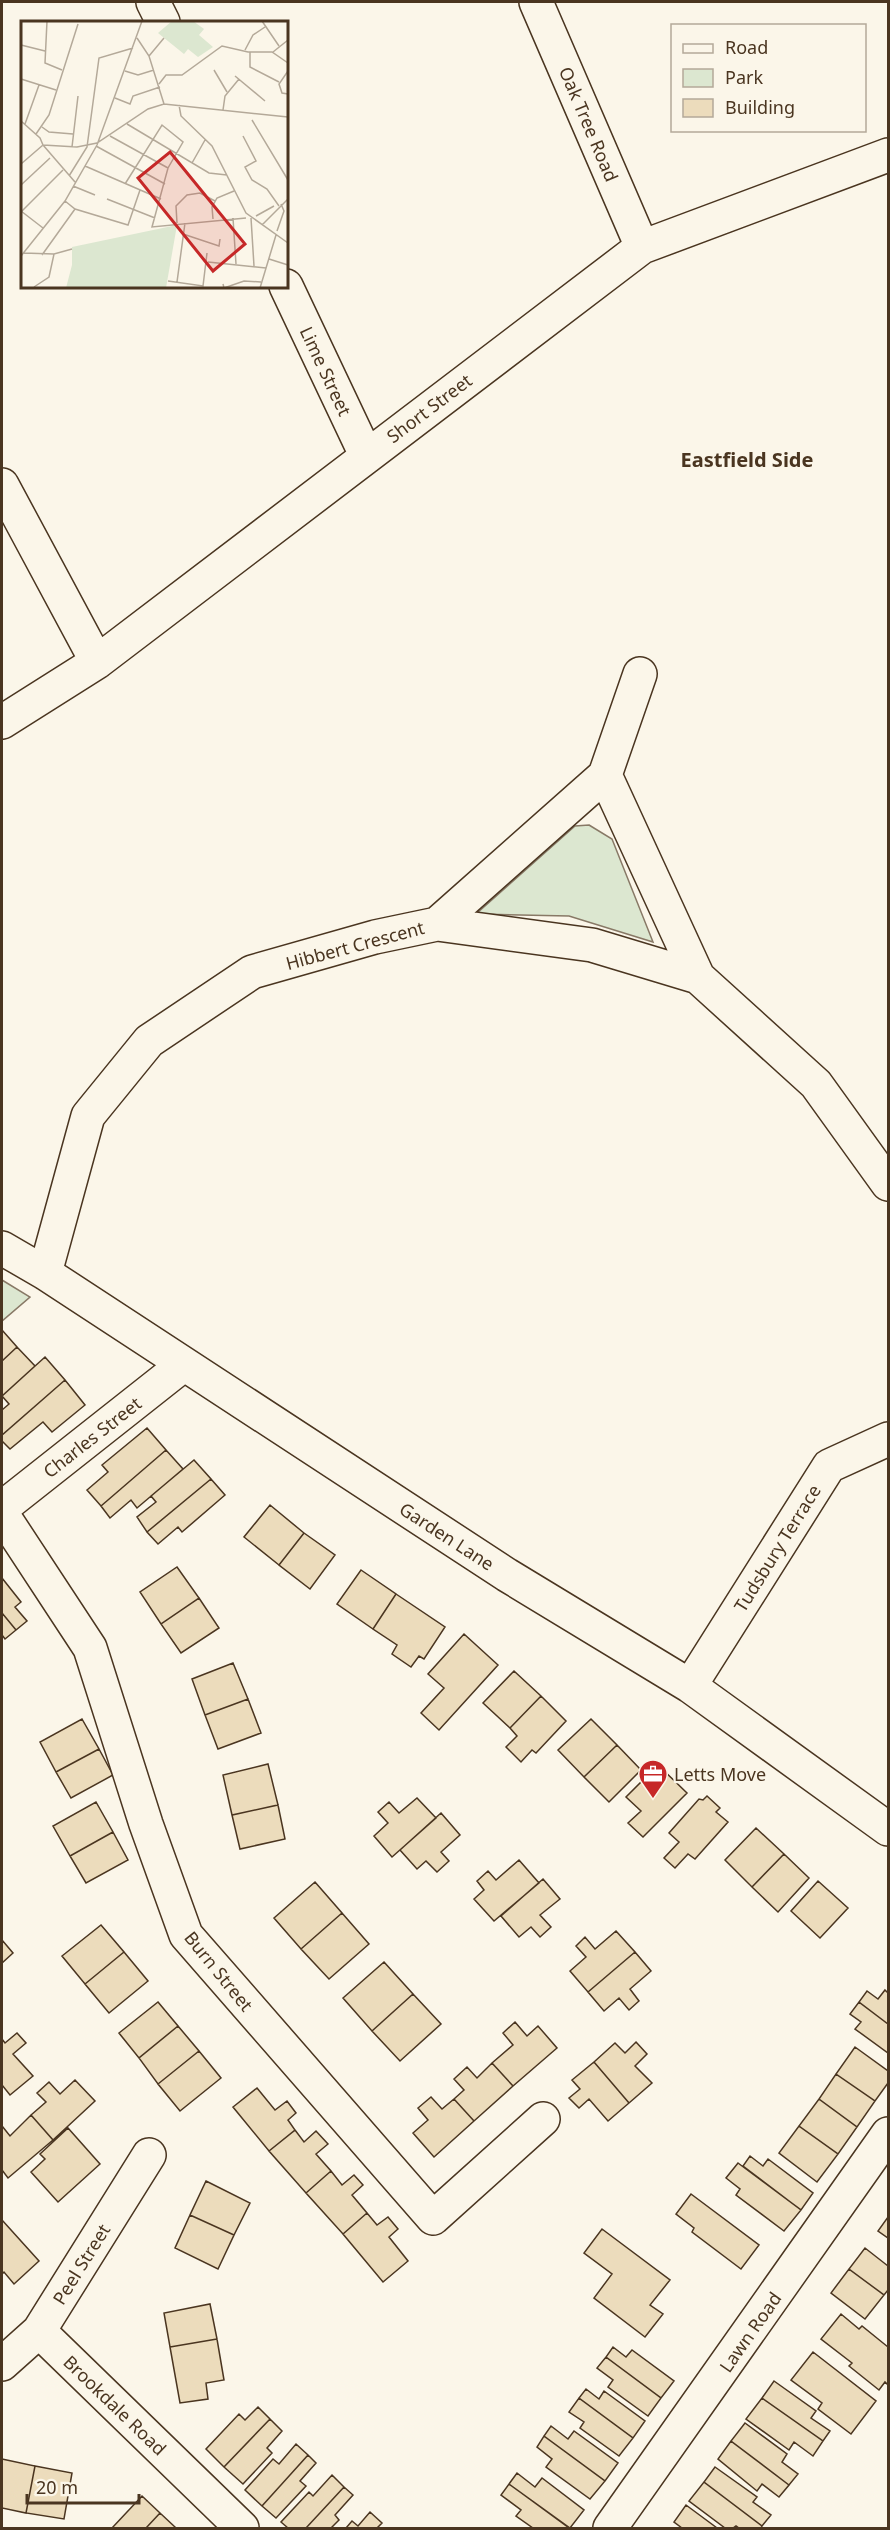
<svg xmlns="http://www.w3.org/2000/svg" width="890" height="2530" font-family="'Noto Sans',sans-serif">
  <rect width="100%" height="100%" fill="#fbf6e9"/>
  <path fill="#dce7d0" stroke="#887966" stroke-width="1.5" d="M589 825 612 839 653 942 569 916 476 914 575 826Z
    M2 1280 30 1297 2 1321Z"/>
  <path fill="#ecdcbc" stroke="#4a3520" stroke-width="1.5" d="M2 1330 17 1347 2 1361Z
    M17 1347 35 1366 2 1396V1361Z
    M45 1357 65 1380 2 1435V1410L9 1404 2 1396Z
    M65 1380 85 1405 52 1432 43 1422 10 1449 2 1441V1435Z
    M147 1428 166 1450 101 1506 87 1490 108 1472 102 1465Z
    M166 1450 183 1469 137 1508 131 1500 110 1518 101 1506Z
    M194 1460 211 1479 147 1532 137 1517 156 1502 151 1496Z
    M211 1479 225 1495 182 1532 178 1527 158 1544 147 1532Z
    M270 1505 304 1533 279 1565 244 1537Z
    M304 1533 335 1555 310 1589 279 1565Z
    M177 1567 199 1598 161 1624 140 1592Z
    M361 1570 396 1594 373 1629 337 1604Z
    M2 1578 21 1602 15 1607 27 1621 16 1630 2 1613Z
    M396 1594 445 1627 424 1659 419 1656 411 1667 392 1654 397 1645 373 1629Z
    M199 1598 219 1628 181 1653 161 1624Z
    M2 1613 16 1630 5 1639 2 1635Z
    M464 1634 498 1665 439 1730 421 1713 444 1688 428 1674Z
    M233 1663 248 1699 205 1715 192 1679Z
    M514 1671 541 1696 510 1728 483 1703Z
    M541 1696 566 1721 536 1753 532 1750 521 1762 506 1747 517 1736 510 1728Z
    M248 1699 261 1733 218 1749 205 1715Z
    M82 1719 99 1749 56 1772 40 1742Z
    M591 1719 617 1745 584 1777 558 1750Z
    M617 1745 641 1770 609 1802 584 1777Z
    M99 1749 113 1775 71 1798 56 1772Z
    M268 1764 278 1805 232 1815 223 1775Z
    M658 1765 687 1793 643 1837 628 1823 641 1811 626 1797Z
    M707 1796 720 1808 716 1812 728 1822 695 1859 688 1854 675 1868 664 1858 679 1842 669 1833 699 1799 703 1800Z
    M417 1798 436 1818 392 1857 374 1836 388 1823 378 1812 389 1802 399 1813Z
    M96 1802 113 1832 70 1856 53 1826Z
    M278 1805 285 1839 240 1849 232 1815Z
    M441 1813 460 1835 441 1852 449 1861 437 1872 426 1861 417 1869 400 1850Z
    M756 1828 784 1854 752 1887 725 1860Z
    M113 1832 128 1860 86 1883 70 1856Z
    M784 1854 809 1878 778 1912 752 1887Z
    M519 1860 539 1883 494 1921 474 1899 484 1890 477 1881 488 1871 496 1880Z
    M543 1879 560 1899 540 1915 551 1927 540 1937 531 1927 519 1937 501 1916Z
    M818 1881 848 1908 820 1938 791 1911Z
    M315 1882 342 1913 301 1949 274 1918Z
    M342 1913 369 1944 329 1979 301 1949Z
    M101 1925 124 1952 85 1984 62 1956Z
    M616 1931 635 1952 588 1992 570 1971 586 1957 576 1946 585 1937 595 1949Z
    M2 1940 13 1953 2 1963Z
    M124 1952 148 1981 109 2013 85 1984Z
    M635 1952 651 1971 630 1989 639 2001 629 2010 619 1998 604 2011 588 1992Z
    M384 1962 413 1994 372 2031 343 1998Z
    M885 1990 888 1993V2024L859 2002 867 1991 878 1999Z
    M413 1994 441 2024 400 2061 372 2031Z
    M158 2002 178 2026 139 2058 119 2033Z
    M859 2002 888 2024V2053L855 2029 861 2022 850 2014Z
    M515 2022 527 2036 538 2026 557 2048 513 2086 492 2063 513 2045 503 2033Z
    M178 2026 199 2051 158 2084 139 2058Z
    M17 2033 26 2043 13 2054 33 2076 10 2095 2 2085V2039L5 2043Z
    M636 2042 647 2054 635 2066 652 2083 629 2103 594 2062 615 2043 625 2053Z
    M855 2047 888 2071V2083L875 2101 836 2074Z
    M199 2051 221 2078 180 2111 158 2084Z
    M594 2062 629 2103 608 2121 589 2099 579 2108 569 2098 580 2089 572 2080Z
    M492 2063 513 2086 474 2121 454 2099 464 2090 454 2079 467 2067 477 2078Z
    M836 2074 875 2101 857 2127 819 2099Z
    M75 2080 95 2101 53 2140 31 2115 46 2102 37 2093 49 2082 60 2094Z
    M257 2088 275 2110 287 2101 296 2113 288 2120 295 2130 269 2151 233 2107Z
    M431 2097 442 2109 454 2099 474 2121 434 2157 413 2133 428 2120 418 2108Z
    M819 2099 857 2127 838 2154 799 2126Z
    M31 2115 53 2140 8 2178 2 2170V2126L10 2136Z
    M799 2126 838 2154 817 2182 779 2153Z
    M68 2128 100 2164 58 2202 31 2172 45 2159 40 2154Z
    M295 2130 304 2142 316 2131 328 2144 316 2154 331 2171 306 2193 269 2151Z
    M750 2156 763 2166 768 2159 813 2193 801 2210 743 2166Z
    M738 2163 801 2210 784 2231 736 2195 740 2189 726 2178Z
    M331 2171 342 2185 354 2175 363 2185 352 2195 367 2213 343 2234 306 2193Z
    M206 2181 250 2203 234 2235 190 2215Z
    M691 2194 759 2245 741 2269 692 2232 694 2228 676 2214Z
    M367 2213 377 2225 388 2217 398 2229 389 2237 408 2261 383 2282 343 2234Z
    M190 2215 234 2235 218 2269 175 2248Z
    M888 2217V2238L878 2231Z
    M2 2220 39 2261 14 2284 4 2272 2 2274Z
    M602 2229 670 2280 650 2305 663 2314 645 2337 594 2298 612 2274 584 2253Z
    M865 2248 888 2266V2290L884 2295 849 2269Z
    M849 2269 884 2295 865 2319 831 2293Z
    M210 2304 217 2339 170 2347 164 2313Z
    M841 2314 859 2329 862 2326 888 2347V2385L885 2382 879 2390 849 2366 852 2363 821 2339Z
    M217 2339 224 2380 206 2383 208 2399 180 2403 170 2347Z
    M613 2347 626 2357 632 2350 674 2381 661 2398 606 2357Z
    M813 2352 876 2401 851 2434 818 2409 822 2403 791 2380Z
    M606 2357 661 2398 648 2416 608 2387 613 2380 597 2368Z
    M774 2381 816 2411 811 2418 830 2431 823 2441 762 2398Z
    M586 2389 599 2399 604 2391 645 2421 633 2438 579 2398Z
    M579 2398 633 2438 619 2456 580 2428 584 2422 569 2412Z
    M762 2398 823 2441 813 2456 794 2442 789 2450 746 2419Z
    M258 2407 270 2419 224 2467 206 2449 239 2414 245 2420Z
    M270 2419 282 2431 267 2448 272 2453 243 2484 224 2467Z
    M745 2423 787 2454 782 2462 798 2474 789 2485 731 2441Z
    M551 2426 568 2439 574 2431 618 2463 605 2481 544 2436Z
    M544 2436 605 2481 590 2499 546 2467 552 2459 537 2447Z
    M731 2441 789 2485 779 2497 762 2484 757 2491 718 2459Z
    M296 2444 308 2455 262 2506 245 2490 273 2459 279 2464Z
    M308 2455 316 2463 300 2481 306 2486 276 2518 262 2506Z
    M2 2459 35 2466 26 2513 2 2508Z
    M35 2466 72 2473 64 2519 26 2513Z
    M715 2467 757 2497 753 2502 771 2515 762 2526 704 2482Z
    M517 2473 535 2487 542 2478 584 2510 570 2528 509 2484Z
    M332 2475 344 2487 306 2528H288L281 2522 309 2492 313 2496Z
    M704 2482 762 2526 761 2528H739L736 2526 733 2528H725L689 2501Z
    M509 2484 569 2528H533L516 2516 521 2510 501 2495Z
    M344 2487 353 2495 335 2515 339 2520 331 2528H306Z
    M142 2496 160 2513 146 2528H112Z
    M686 2505 717 2528H682L674 2522Z
    M370 2512 382 2523 377 2528H346L352 2521 358 2526Z
    M160 2513 175 2527 173 2528H146Z"/>
  <g fill="none" stroke-linecap="round" stroke-linejoin="round">
    <g stroke="#4a3520" stroke-width="36">
      <path id="minor" d="M153 2 163 22
        M536 2 642 247
        M286 286 366 455
        M2 485 97 662
        M2 722 97 662 642 247 888 155
        M605 775 698 977
        M437 924 605 775 640 674
        M2 1248 45 1273 507 1575 690 1686 888 1829
        M45 1273 88 1116 149 1041 252 972 375 937 437 924 592 945 698 977 816 1084 888 1184
        M2 1508 183 1365
        M2 1514 90 1648 146 1824 186 1935 433 2218 543 2119
        M690 1686 829 1466 888 1439
        M39 2331 242 2528
        M2 2364 39 2331 149 2155
        M610 2528 888 2134"/>
    </g>
    <use href="#minor" stroke="#fbf6e9" stroke-width="33"/>
  </g>
  <defs>
    <g id="office-pin" transform="scale(1.5)"><path d="M0 17L-7.5 6A9.5 9.5 0 1 1 7.5 6Z" fill="#c62828" stroke="#fbf6e9"/><path d="M-6-3h4V-5.5h4V-3h4V5H-6ZM-1-4.5V-3h2v-1.5ZM-6 0V1H6V0Z" fill="#fff"/></g>
  </defs>
  <g fill-rule="evenodd">
    <use href="#office-pin" x="653" y="1774"/>
  </g>
  <g text-anchor="middle" dominant-baseline="central" stroke-width="4.5" stroke-linejoin="round" paint-order="stroke">
    <g font-size="18" fill="#4a3520" stroke="#fbf6e9">
      <text transform="translate(589 124) rotate(67)">Oak Tree Road</text>
      <text transform="translate(326 371) rotate(65)">Lime Street</text>
      <text transform="translate(429 408) rotate(-37)">Short Street</text>
      <text transform="translate(355 945) rotate(-15)">Hibbert Crescent</text>
      <text transform="translate(92 1437) rotate(-38)">Charles Street</text>
      <text transform="translate(447 1536) rotate(33)">Garden Lane</text>
      <text transform="translate(777 1548) rotate(-58)">Tudsbury Terrace</text>
      <text transform="translate(219 1971) rotate(51)">Burn Street</text>
      <text transform="translate(81 2264) rotate(-58)">Peel Street</text>
      <text transform="translate(750 2332) rotate(-55)">Lawn Road</text>
      <text transform="translate(115 2405) rotate(44)">Brookdale Road</text>
    </g>
    <g font-size="18" fill="#4a3520" stroke="#fbf6e9" text-anchor="start">
      <text x="674" y="1774">Letts Move</text>
    </g>
    <g font-size="20" font-weight="bold" fill="#4a3520" stroke="#fbf6e9">
      <text x="747" y="459">Eastfield Side</text>
    </g>
  </g>
  <g transform="translate(21 21)">
    <rect width="267" height="267" fill="#fbf6e9"/>
    <path d="M151 0H172L183 8 178 14 192 26 177 36 167 28 163 33 137 12ZM156 204 145 267H45L51 244V226Z" fill="#dce7d0"/>
    <path fill="none" stroke="#b4a999" stroke-width="1.5" d="M26 0 24 42 41 49M241 0 258 25M116 17 128 35 143 83M0 24 24 30M224 29 232 14 244 6M229 31V46L258 61M252 31 267 19M128 35 143 17M193 49 206 71M104 50 117 54 133 49M267 50 258 63 261 72 267 73M214 55 244 80M0 58 35 69M138 63 145 54H161L201 25 227 31H251L267 42M94 77 109 83 112 75 139 66M158 84 160 95 191 125 225 192 267 222M202 89 204 75 218 58M231 99 267 159M0 100 19 117 22 124M4 103 18 64M106 103 188 152 206 154M21 106 28 111 52 113M15 113 28 94 57 3M89 115 147 147M222 115 235 140 224 146 231 159 246 168 258 185M22 124 54 161M22 124 56 126 76 122 127 88 143 83 267 96M75 125 144 163M51 126 57 75M171 142 184 119M0 143 22 124M64 145 140 178M48 155 66 126 78 37 112 27M104 163 141 104 162 121 147 147 131 206 225 197M0 164 29 137M52 165 74 174M86 178 134 197M44 180 54 188 107 204 119 169M0 190 22 207M1 190 42 149M235 195 253 185M212 197 215 243M230 197 233 245M192 198 191 186 196 177 213 170M156 202 155 185 166 174 179 172 194 180M241 204 267 178M256 210 263 190 260 183M162 213 198 225 199 218M2 232 33 233 51 228M21 234 54 188M0 235 44 180 76 124 121 0M248 238 267 244M187 241 245 247M147 260 182 265 186 232M156 261 164 202M202 263 203 267 223 260 240 261M13 266 28 256 33 233M239 267 255 214"/>
    <path fill="#c62828" fill-opacity="0.15" stroke="#c62828" stroke-width="3" d="M149 131 224 223 192 250 117 157Z"/>
    <rect width="267" height="267" fill="none" stroke="#4a3520" stroke-width="3"/>
  </g>
  <rect width="890" height="2530" fill="none" stroke="#4a3520" stroke-width="6"/>
  <rect x="671" y="24" width="195" height="108" fill="#fbf6e9" stroke="#b4a999" stroke-width="1.5"/>
  <rect x="683" y="44" width="30" height="9" fill="#fbf6e9" stroke="#b4a999" stroke-width="1.5"/>
  <text x="725" y="54" font-size="18" fill="#4a3520">Road</text>
  <rect x="683" y="69" width="30" height="18" fill="#dce7d0" stroke="#b4a999" stroke-width="1.5"/>
  <text x="725" y="84" font-size="18" fill="#4a3520">Park</text>
  <rect x="683" y="99" width="30" height="18" fill="#ecdcbc" stroke="#b4a999" stroke-width="1.5"/>
  <text x="725" y="114" font-size="18" fill="#4a3520">Building</text>
  <path d="M27 2494v9h112v-9" fill="none" stroke="#4a3520" stroke-width="3"/>
  <text x="36" y="2494" font-size="18" fill="#4a3520" stroke="#fbf6e9" stroke-width="4.5" paint-order="stroke">20 m</text>
</svg>
